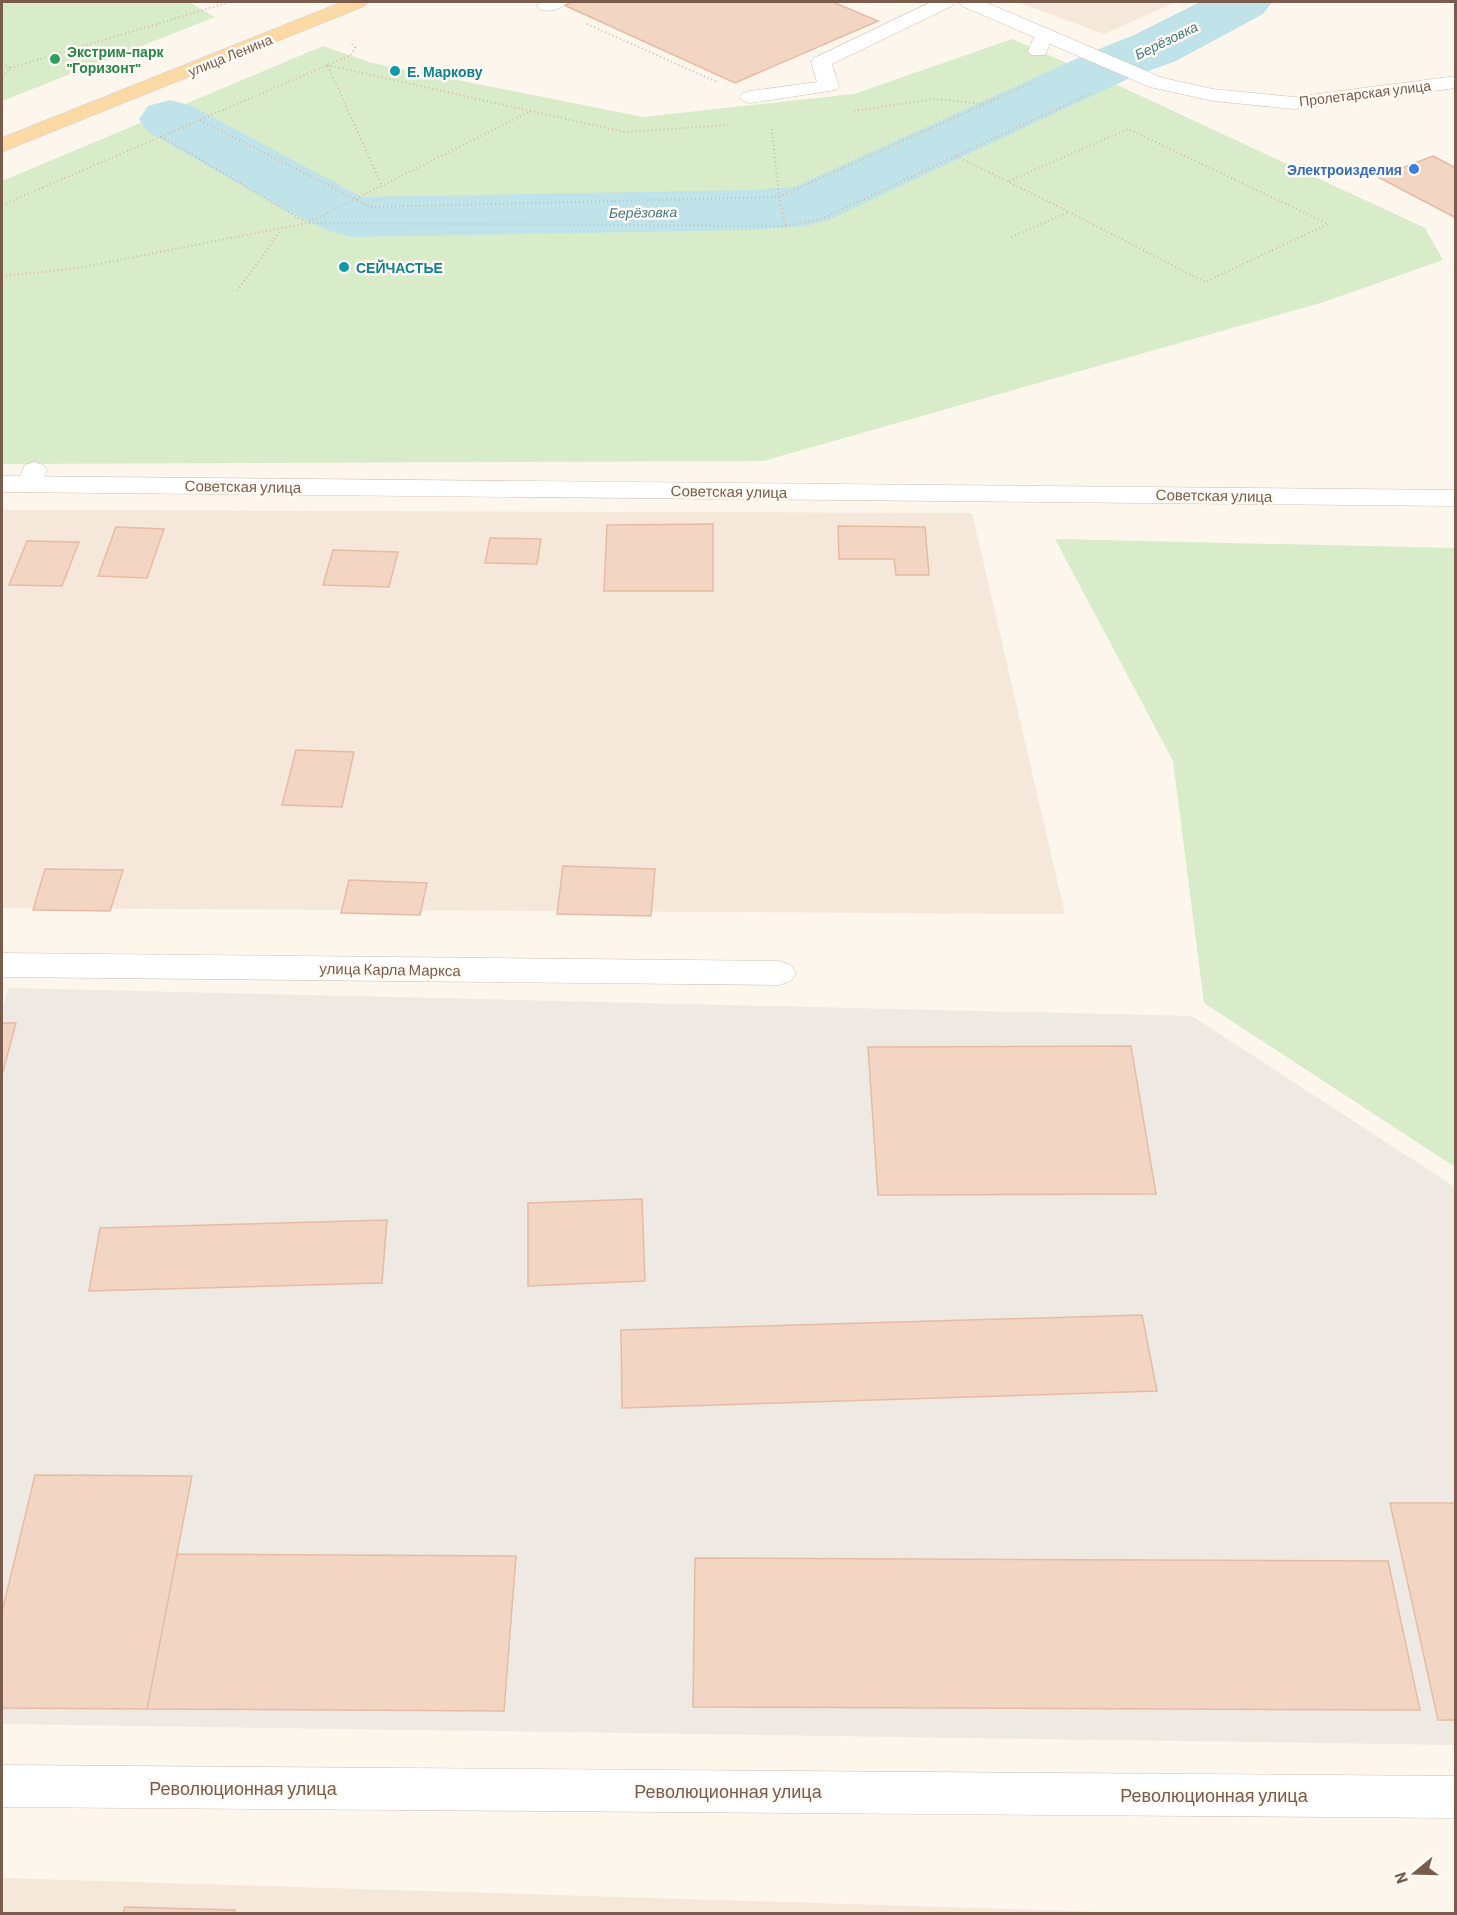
<svg xmlns="http://www.w3.org/2000/svg" width="1457" height="1915" font-family="Barlow,sans-serif">
  <rect width="100%" height="100%" fill="#fdf6ec"/>
  <path fill="#f5e8da" d="M1017 2H1176L1104 34Z
    M2 510 972 513 1065 914 2 908Z
    M2 1878 1140 1913 2 1914Z"/>
  <path fill="#efe9e4" d="M8 988 1192 1016 1455 1187V1745L2 1724V1010Z"/>
  <path fill="#d8ecc9" d="M2 2H189L215 17 2 101Z
    M1012 39 1115 84 1425 228 1443 260 1324 302 763 461 2 464V181L323 46 372 63 643 117 854 94Z
    M1055 539 1455 548V1167L1204 1003 1173 761Z"/>
  <g fill="none" stroke-linecap="round" stroke-linejoin="round">
    <path fill="#bfe3e8" fill-rule="evenodd" d="M1200 2H1272L1263 14 1176 61 1132 77 829 220 806 226 751 230 352 237 329 231 292 214 148 132 139 119 148 106 170 100 192 106 362 197 751 190 794 187 1089 53 1134 35Z"/>
  </g>
  <path fill="#f3d5c3" stroke="#e6bba3" stroke-width="1.5" d="M573 2H833L878 21 735 83 564 5Z
    M1433 156 1456 168V218L1378 177Z
    M713 524V591H604L607 525Z
    M838 526 925 527 929 575H896L894 559H839Z
    M116 527 164 529 147 578 98 576Z
    M490 538 541 539 537 564 485 563Z
    M27 541 79 542 62 586 9 585Z
    M333 550 398 552 389 587 323 585Z
    M296 750 354 752 342 807 282 805Z
    M563 866 655 869 651 916 557 914Z
    M45 869 123 870 110 911 33 910Z
    M349 880 427 883 420 915 341 913Z
    M2 1023H16L2 1075Z
    M1131 1046 1156 1194 878 1195 868 1047Z
    M642 1199 645 1281 528 1286V1203Z
    M387 1220 382 1283 89 1291 100 1228Z
    M1142 1315 1157 1391 622 1408 621 1330Z
    M35 1475 192 1476 147 1709 2 1708V1612Z
    M1390 1503H1456V1720H1438Z
    M177 1554 516 1556 504 1711 147 1709Z
    M695 1558 1388 1561 1420 1710 693 1707Z
    M125 1907 235 1910 234 1914H123Z"/>
  <g fill="none" stroke-linecap="round" stroke-linejoin="round">
    <g stroke="#d1beb0" stroke-width="1">
      <path id="service" d="M541 2H567C561 10 549 12 540 10L537 6Z
        M931 2H955L952 6 832 64 839 86 836 90 750 103 743 101 740 97 743 93 750 91 817 82 811 62 814 58Z
        M1044 28 1051 30 1054 34 1045 55H1031L1028 51 1037 30Z
        M34 462 43 465 47 470 38 489 29 492 20 489 16 484 25 465Z"/>
    </g>
    <g stroke="#d1beb0" stroke-width="1">
      <path id="minor" d="M959 2H985L1163 78 1213 89 1294 97 1456 76V88L1294 109 1213 101 1150 87 962 6Z
        M2 476 1456 490V506L2 492Z
        M2 953 779 961 791 965 796 973 791 981 779 985 2 977Z
        M2 1765 1456 1776V1818L2 1807Z"/>
    </g>
    <g stroke="#dad1cd" stroke-width="1">
      <path id="primary" d="M342 2H368L365 6 2 152V138Z"/>
    </g>
    <path stroke="#d9b8a5" stroke-width="2" stroke-dasharray="1 3" stroke-linecap="butt" d="M587 24 717 82
      M2 63 10 68 2 77
      M327 65 624 132 731 125
      M328 66 382 186
      M10 68 230 2
      M854 111 934 99 984 104
      M200 120 371 207 779 197 1031 83
      M772 129 779 197 786 226
      M161 136 307 223 786 226 821 219 1091 93
      M956 156 1069 212 1009 238
      M1009 181 1128 129 1328 224 1205 282 1069 212
      M2 205 351 55 355 47 350 43
      M2 276 73 269 307 223 531 111
      M237 291 281 230"/>
    <use href="#service" fill="#fff" fill-rule="evenodd"/>
    <use href="#minor" fill="#fff" fill-rule="evenodd"/>
    <use href="#primary" fill="#fbd9a5" fill-rule="evenodd"/>
  </g>
  <circle fill="#2e9e5b" stroke="#fffaf3" stroke-width="2" cx="55" cy="59" r="6"/>
  <g fill="#0f9aa8" stroke="#fffaf3" stroke-width="2">
    <circle cx="395" cy="71" r="6"/>
    <circle cx="344" cy="267" r="6"/>
  </g>
  <circle fill="#3f7fe0" stroke="#fffaf3" stroke-width="2" cx="1414" cy="169" r="6"/>
  <g text-anchor="middle" dominant-baseline="central" stroke-width="5" stroke-linejoin="round" paint-order="stroke">
    <g font-size="14" font-style="italic" fill="#437c86" stroke="#fffaf3">
      <text transform="translate(1166 40) rotate(-26)">Берёзовка</text>
      <text transform="translate(643 212) rotate(-1)">Берёзовка</text>
    </g>
    <g font-size="14" font-weight="bold" fill="#27864d" stroke="#fffaf3" text-anchor="start">
      <text x="67" y="51">Экстрим-парк<tspan x="67" dy="16">"Горизонт"</tspan></text>
    </g>
    <g font-size="14" fill="#7a5c4d" stroke="#fffaf3">
      <text transform="translate(230 55) rotate(-22)">улица Ленина</text>
      <text transform="translate(1365 93) rotate(-7)">Пролетарская улица</text>
    </g>
    <g font-size="14" font-weight="bold" fill="#0d838f" stroke="#fffaf3" text-anchor="start">
      <text x="407" y="71">Е. Маркову</text>
      <text x="356" y="267">СЕЙЧАСТЬЕ</text>
    </g>
    <g font-size="14" font-weight="bold" fill="#366cbe" stroke="#fffaf3" text-anchor="end">
      <text x="1402" y="169">Электроизделия</text>
    </g>
    <g font-size="15" fill="#7a5c4d" stroke="#fffaf3">
      <text transform="translate(243 486) rotate(1)">Советская улица</text>
      <text transform="translate(729 491) rotate(1)">Советская улица</text>
      <text transform="translate(1214 495) rotate(1)">Советская улица</text>
      <text transform="translate(390 969) rotate(1)">улица Карла Маркса</text>
    </g>
    <g font-size="18" fill="#7a5c4d" stroke="#fffaf3">
      <text x="243" y="1788">Революционная улица</text>
      <text x="728" y="1791">Революционная улица</text>
      <text x="1214" y="1795">Революционная улица</text>
    </g>
  </g>
  <rect width="1457" height="1915" fill="none" stroke="#7a5c4d" stroke-width="6"/>
  <g transform="translate(1415 1873) rotate(251)" stroke="#fffaf3" stroke-width="4.5" paint-order="stroke">
  <path d="M0-4.5L10 22L0 15L-10 22Z" fill="#7a5c4d"/>
  <text y="-9" font-size="16" font-weight="bold" text-anchor="middle" fill="#7a5c4d">N</text>
  </g>
</svg>
